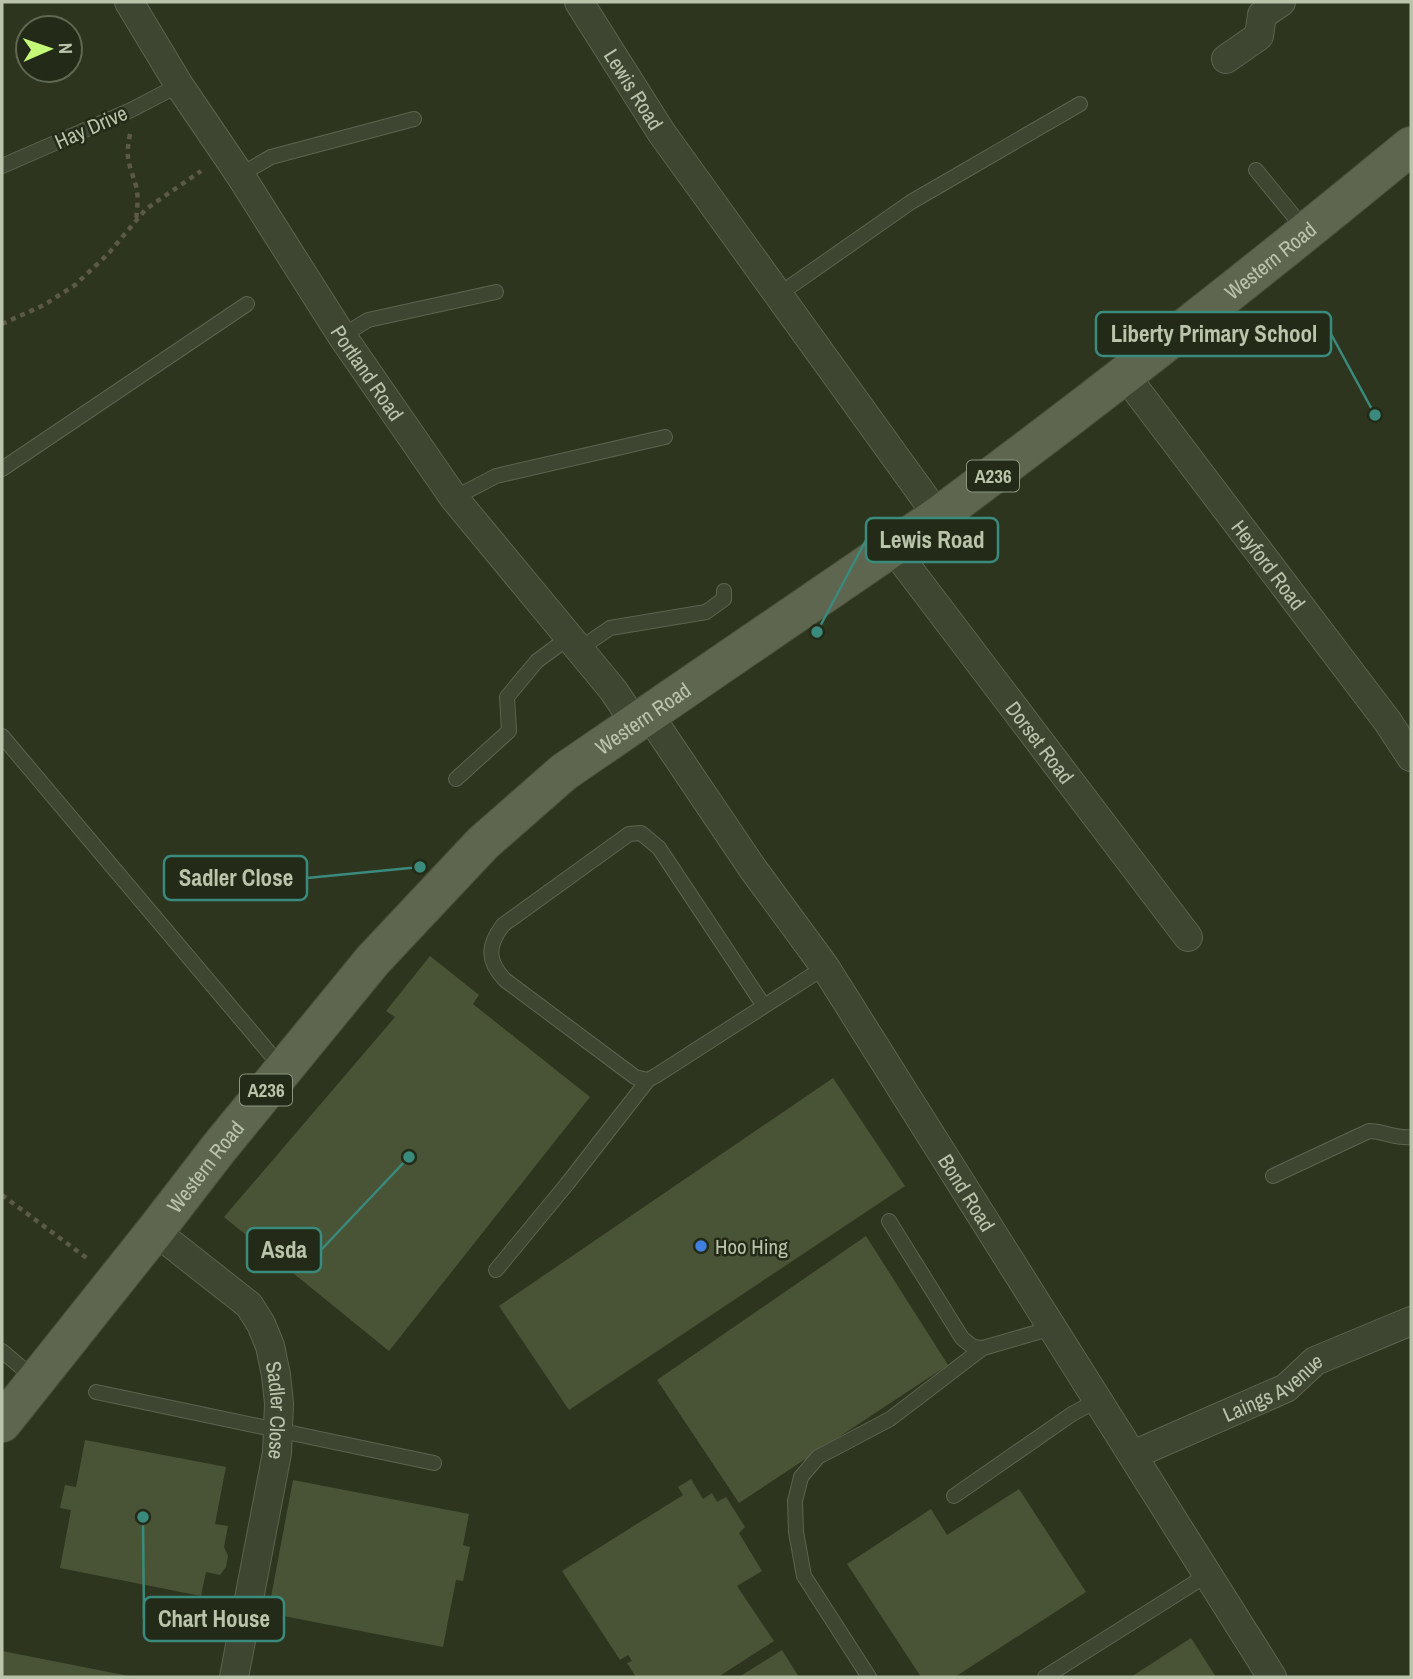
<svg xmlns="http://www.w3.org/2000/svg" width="1413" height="1679" font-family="'Archivo Narrow',sans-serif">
  <rect width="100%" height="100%" fill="#2d351e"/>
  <path fill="#495437" d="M430 956 479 995 473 1004 590 1097 389 1351 224 1217 395 1017 386 1011Z
    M833 1078 905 1186 569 1410 499 1306Z
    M866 1236 948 1365 739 1503 657 1380Z
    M85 1440 226 1467 215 1524 228 1526 224 1547 228 1556 226 1567 220 1575 206 1572 201 1596 60 1568 71 1510 60 1508 65 1485 76 1487Z
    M691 1479 703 1499 712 1493 717 1502 726 1497 745 1527 739 1533 762 1571 737 1586 774 1641 718 1677H636L627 1663 632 1661 628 1655 620 1660 562 1571 683 1495 678 1487Z
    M293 1480 469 1514 463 1545 470 1547 463 1581 456 1580 443 1647 268 1613Z
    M1019 1489 1086 1592 955 1677H921L847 1564 931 1509 947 1535Z
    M1191 1638 1216 1677H1131Z
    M782 1650 799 1677H739Z
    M2 1651 129 1676V1677H2Z"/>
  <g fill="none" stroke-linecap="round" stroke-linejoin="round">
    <g stroke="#5c644f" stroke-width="16">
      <path id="service" d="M2 166 131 110 179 85
        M1256 170 1306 231
        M240 175 271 157 414 119
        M778 295 911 202 1080 104
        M342 336 368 320 496 292
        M2 469 247 304
        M454 498 496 476 665 437
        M578 650 610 628 706 612 724 599V591
        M2 736 283 1069
        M456 779 509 731 507 697 537 661 568 638
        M764 1006 659 848 641 833 629 834 503 925C487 946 487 961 505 980L627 1071 635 1077 648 1080 657 1075 825 967
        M1273 1176 1369 1131C1384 1131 1396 1139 1411 1137
        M889 1221 962 1338 973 1347 983 1348 1052 1328
        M496 1270 567 1184 648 1080
        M2 1351 35 1379
        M96 1392 434 1463
        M954 1496 1072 1414 1098 1400
        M869 1677 804 1576 796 1532 795 1501 801 1477 818 1457 890 1419 983 1348
        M1045 1677 1207 1575"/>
    </g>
    <g stroke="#5c644f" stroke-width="30">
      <g id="minor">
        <path id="s1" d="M129 2 179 85 240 175 342 336 454 498 613 690 636 724"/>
        <path id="s2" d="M579 2 661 132 938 516"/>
        <path d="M1226 59 1259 36 1262 15 1281 2"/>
        <path id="s3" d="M1125 375 1388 722 1411 757"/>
        <path id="s4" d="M892 547 1188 937"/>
        <path id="s5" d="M649 715 753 869 825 967 1272 1677"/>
        <path id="s6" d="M155 1231 249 1305 261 1324 270 1346 276 1375 279 1403 277 1453 234 1677"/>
        <path id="s7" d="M1133 1455 1286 1388 1315 1361 1411 1321"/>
      </g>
    </g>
    <g stroke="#4a523e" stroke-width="40">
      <g id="primary">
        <path id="s8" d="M2 1423 155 1231 219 1148 373 960 483 843 564 772 938 516C1099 397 1257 273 1411 146"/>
      </g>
    </g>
    <path stroke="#5c5a46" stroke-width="4.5" stroke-dasharray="5 5" stroke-linecap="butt" d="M130 134C125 160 129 162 136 186 139 197 137 210 136 221
      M2 324 44 305 75 285 108 254 146 209 201 171
      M2 1195 88 1259"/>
    <use href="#service" stroke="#3e4632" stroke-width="14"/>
    <use href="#minor" stroke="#3e4632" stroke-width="28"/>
    <use href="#primary" stroke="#5e664f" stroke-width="38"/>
  </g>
  <circle fill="#3f7fe0" stroke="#232a17" stroke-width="2.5" cx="701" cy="1246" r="7"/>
  <g text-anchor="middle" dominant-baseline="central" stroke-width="5" stroke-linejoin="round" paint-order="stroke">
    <g fill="#232a17" stroke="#8c967f" stroke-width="2">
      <rect x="967" y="460.5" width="52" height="31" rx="5"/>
      <rect x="240" y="1074.5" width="52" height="31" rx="5"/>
    </g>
    <g font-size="19" font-weight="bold" fill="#b9c4ab">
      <text x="993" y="476">A236</text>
      <text x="266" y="1090">A236</text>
    </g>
    <g font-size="21" fill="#b9c4ab" stroke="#232a17">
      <text stroke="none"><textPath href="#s2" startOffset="103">Lewis Road</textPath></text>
      <text transform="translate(91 127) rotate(-24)">Hay Drive</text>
      <text stroke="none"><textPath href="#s8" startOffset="1734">Western Road</textPath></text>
      <text stroke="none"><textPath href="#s1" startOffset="441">Portland Road</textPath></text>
      <text stroke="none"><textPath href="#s3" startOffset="238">Heyford Road</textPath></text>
      <text stroke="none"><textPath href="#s8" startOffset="957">Western Road</textPath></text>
      <text stroke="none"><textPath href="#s4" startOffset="245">Dorset Road</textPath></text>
      <text stroke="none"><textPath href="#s8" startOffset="327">Western Road</textPath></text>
      <text stroke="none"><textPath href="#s5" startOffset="574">Bond Road</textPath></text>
      <text stroke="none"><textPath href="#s7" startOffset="156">Laings Avenue</textPath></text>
      <text stroke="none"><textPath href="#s6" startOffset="231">Sadler Close</textPath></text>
    </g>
    <g font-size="21" fill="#b9c4ab" stroke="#232a17" text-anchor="start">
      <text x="715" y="1246">Hoo Hing</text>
    </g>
  </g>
  <path fill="none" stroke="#3a8a7d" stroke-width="2.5" d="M1375 415L1331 334M817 632L866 540M420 867L307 878M409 1157L321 1250M143 1517L144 1619"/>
  <g fill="#3a8a7d" stroke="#232a17" stroke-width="2.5">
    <circle cx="1375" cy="415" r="7"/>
    <circle cx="817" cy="632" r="7"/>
    <circle cx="420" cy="867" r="7"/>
    <circle cx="409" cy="1157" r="7"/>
    <circle cx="143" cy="1517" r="7"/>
  </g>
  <g fill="#232a17" stroke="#3a8a7d" stroke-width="2.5">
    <rect x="1096" y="312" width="235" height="44" rx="7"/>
    <rect x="866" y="518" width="132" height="44" rx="7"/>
    <rect x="164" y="856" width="143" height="44" rx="7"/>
    <rect x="247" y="1228" width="74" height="44" rx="7"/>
    <rect x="144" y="1597" width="140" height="44" rx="7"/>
  </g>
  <g font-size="23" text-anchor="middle" font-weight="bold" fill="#b9c4ab">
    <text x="1214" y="342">Liberty Primary School</text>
    <text x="932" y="548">Lewis Road</text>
    <text x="236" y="886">Sadler Close</text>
    <text x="284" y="1258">Asda</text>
    <text x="214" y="1627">Chart House</text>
  </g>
  <rect width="1413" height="1679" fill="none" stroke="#b9c4ab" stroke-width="7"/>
  <g transform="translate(49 49) rotate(88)"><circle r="33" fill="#232a17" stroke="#5f6852" stroke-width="2"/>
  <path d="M0-5L12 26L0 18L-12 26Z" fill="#c5fa79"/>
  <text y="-10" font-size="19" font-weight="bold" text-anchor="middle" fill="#b9c4ab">N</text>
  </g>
</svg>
